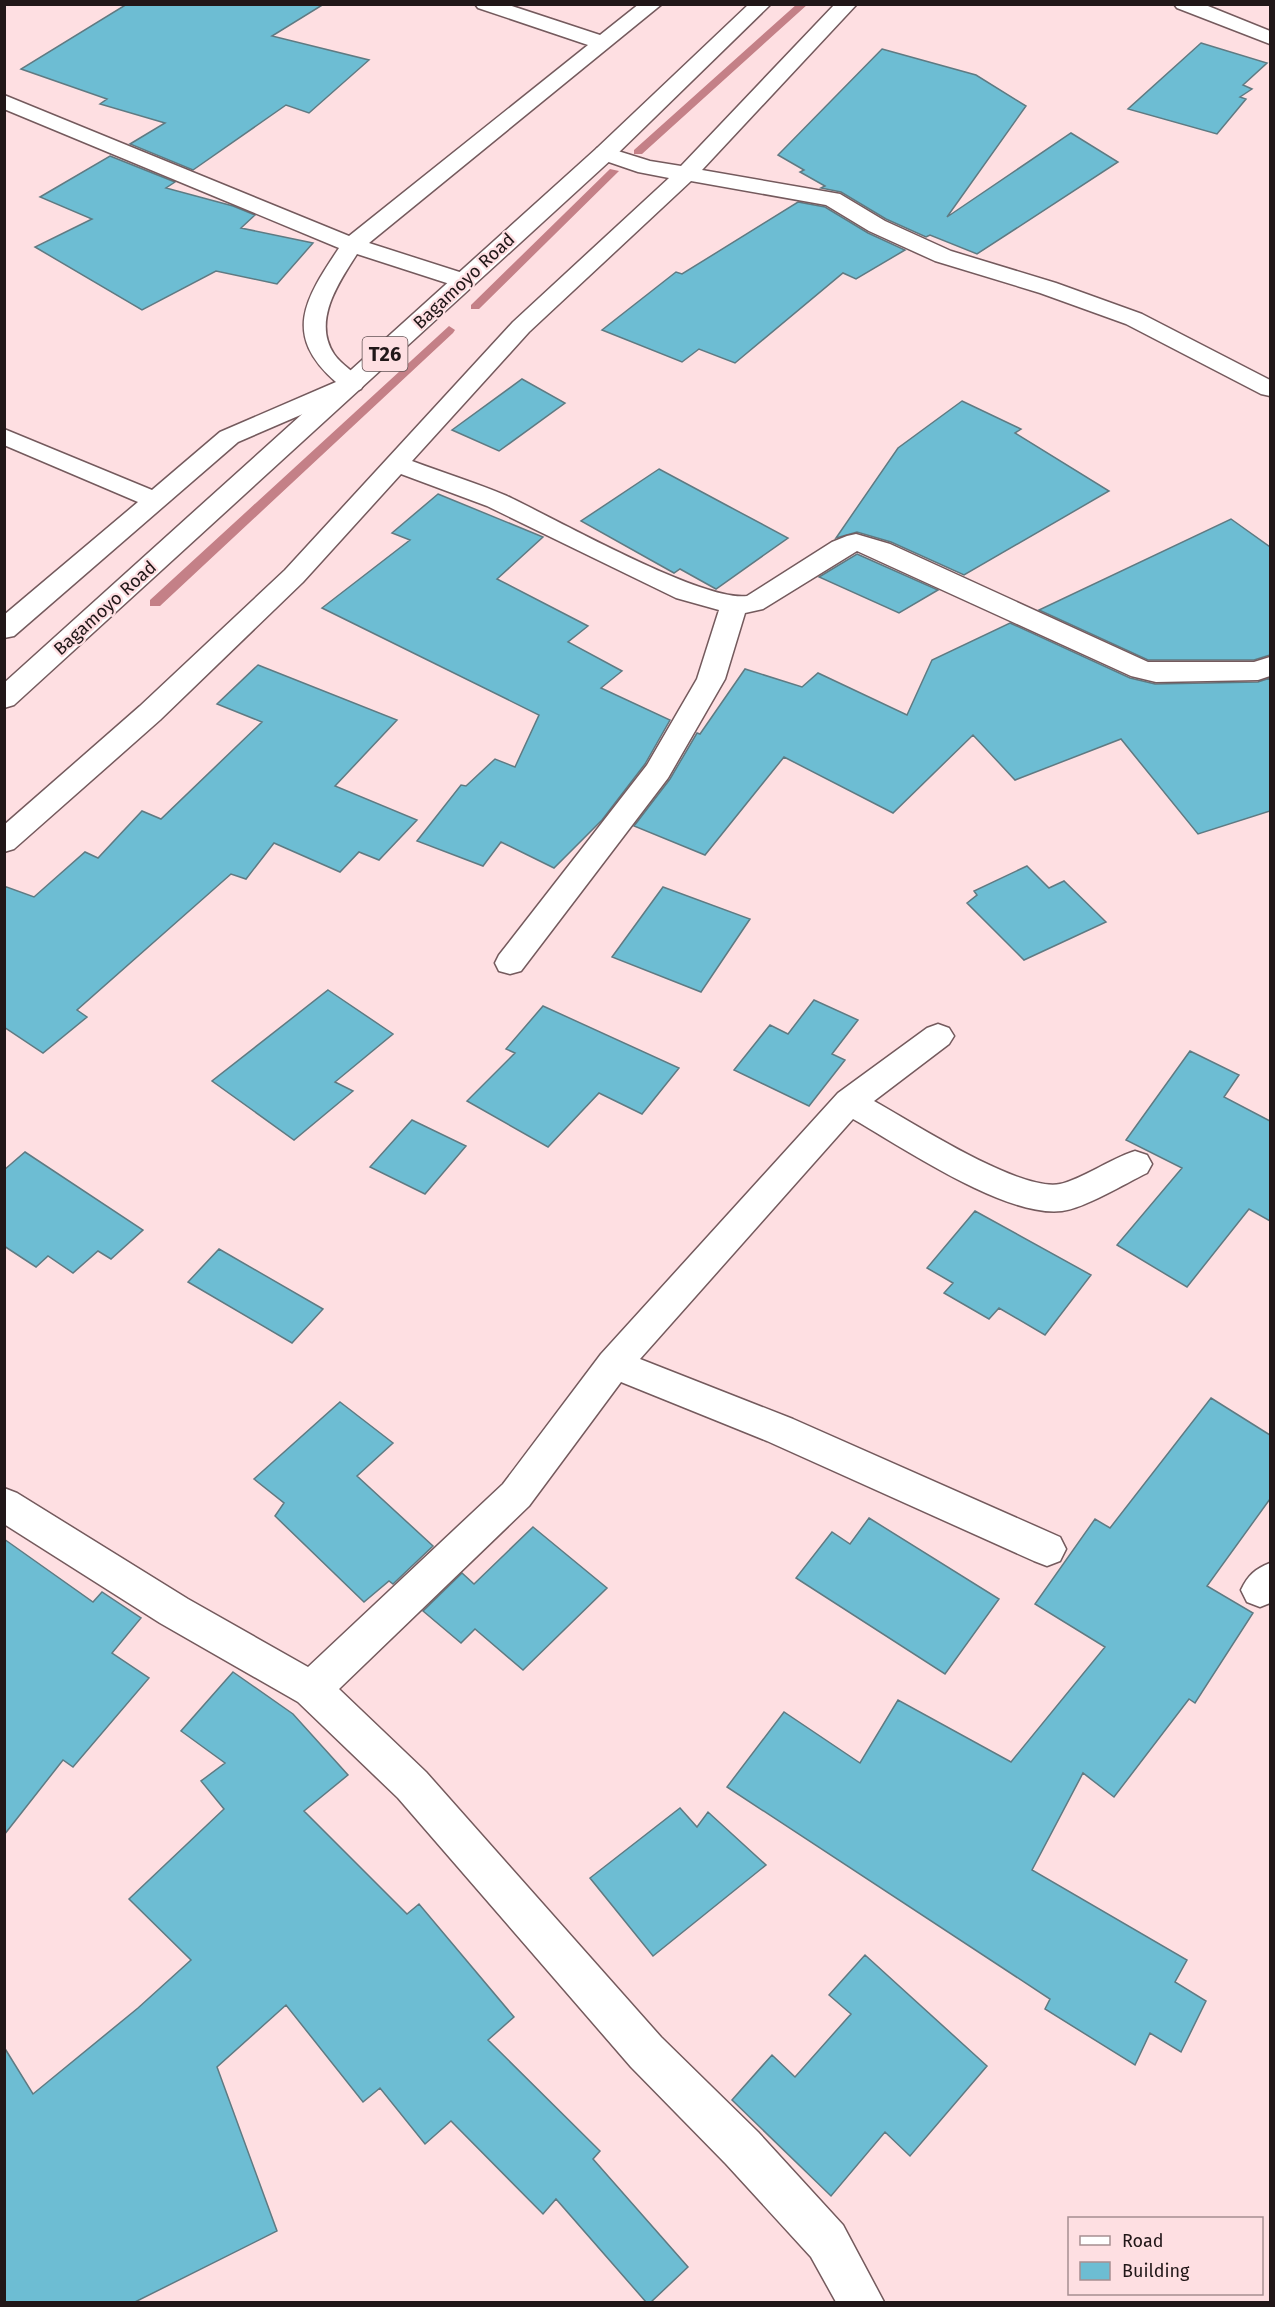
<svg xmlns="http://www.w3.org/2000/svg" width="1275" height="2307" font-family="'Fira Sans',sans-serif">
  <rect width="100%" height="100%" fill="#fedfe2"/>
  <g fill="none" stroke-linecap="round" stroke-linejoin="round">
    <path fill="#c48087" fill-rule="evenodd" d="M797 4H808L642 154H634V150Z
      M610 169 619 171 479 309H471V305Z
      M449 326 455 330 453 333 160 606H150V600Z"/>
  </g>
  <path fill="#6dbdd3" stroke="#5f7a82" stroke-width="1.5" d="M127 4H324L272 36 369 60 309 113 286 105 193 170 130 144 165 123 100 104 107 99 21 69Z
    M1201 43 1267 63 1243 85 1252 89 1240 97 1246 99 1217 134 1128 109Z
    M882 49 976 75 1026 106 947 217 1071 133 1118 162 977 254 930 235 926 237 886 219 841 192 821 188 825 186 800 172 804 170 778 155Z
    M110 156 175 182 166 188 233 206 255 215 241 228 313 243 277 284 216 271 142 310 35 247 92 219 40 197Z
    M798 202 825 207 868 233 905 250 856 279 843 273 735 363 699 349 682 362 602 330 676 272 682 274Z
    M522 379 565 403 499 451 452 430Z
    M962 401 1021 429 1015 433 1109 491 964 575 891 542 857 532 836 538 898 448Z
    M659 469 728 506 788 538 716 589 680 569 674 573 581 521Z
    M438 494 543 537 497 579 588 626 568 642 622 671 601 688 670 720 645 764 602 820 554 868 501 842 483 866 417 841 461 785 466 786 495 759 515 767 539 715 322 608 410 540 392 533Z
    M1231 519 1270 547V655L1254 660H1148L1039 610Z
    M857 554 938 590 899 613 819 577Z
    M1010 623 1130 678 1155 684 1258 682 1270 678V811L1198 834 1121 739 1015 780 973 735 893 813 784 757 705 855 634 826 670 779 697 733 700 734 745 669 802 687 818 673 907 715 932 660Z
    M258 665 397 720 335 786 417 820 379 860 359 852 340 872 274 843 246 879 231 874 77 1010 87 1017 43 1053 4 1027V886L34 897 85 852 98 858 142 811 161 819 262 722 217 704Z
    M1027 866 1049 888 1064 881 1106 922 1024 960 967 903 977 895 974 891Z
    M663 887 750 919 701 992 612 957Z
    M328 990 393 1034 335 1082 353 1091 294 1140 212 1081Z
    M814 1000 858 1020 832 1054 845 1060 809 1106 734 1070 770 1025 788 1034Z
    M543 1006 679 1068 642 1114 599 1093 548 1147 467 1101 515 1053 506 1049Z
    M1190 1051 1239 1075 1224 1097 1270 1121V1221L1249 1209 1187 1287 1117 1245 1182 1168 1126 1140Z
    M412 1120 466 1146 425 1194 370 1167Z
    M25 1152 143 1230 111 1259 98 1251 73 1273 48 1256 36 1267 4 1246V1170Z
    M975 1211 1091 1275 1045 1335 999 1308 989 1319 944 1293 953 1283 927 1268Z
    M219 1249 323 1309 292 1343 188 1282Z
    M1211 1398 1270 1435V1499L1207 1586 1253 1613 1195 1703 1189 1699 1114 1797 1083 1773 1032 1870 1187 1960 1175 1982 1206 2001 1181 2052 1150 2033 1135 2065 1045 2009 1050 1999 727 1787 784 1712 860 1763 898 1700 1011 1762 1105 1647 1035 1604 1095 1519 1110 1528Z
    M340 1402 393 1443 357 1476 433 1546 393 1584 389 1581 364 1602 275 1516 284 1503 254 1479Z
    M869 1518 999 1599 945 1674 796 1578 832 1532 850 1544Z
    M533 1527 607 1588 523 1670 475 1629 461 1643 423 1611 462 1573 474 1584Z
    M4 1539 93 1602 102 1592 141 1618 112 1653 149 1678 73 1767 63 1760 4 1835Z
    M233 1672 293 1714 348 1775 304 1811 407 1914 419 1904 514 2017 488 2040 600 2151 593 2159 688 2267 651 2302H646L556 2199 543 2214 451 2121 425 2144 380 2088 363 2102 286 2005 217 2067 277 2231 135 2302H4V2047L33 2094 138 2008 191 1960 129 1899 224 1809 201 1781 225 1763 181 1731Z
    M680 1808 697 1827 708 1812 766 1865 653 1956 590 1878Z
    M865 1955 987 2066 910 2156 885 2132 831 2196 732 2100 772 2055 795 2077 851 2014 829 1995Z"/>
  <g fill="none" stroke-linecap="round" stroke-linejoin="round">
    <g stroke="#745a5d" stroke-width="3">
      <path id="minor" d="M475 4H506L600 35 639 4H662L369 243 472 276 476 281 472 286H456L357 254C339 282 312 321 334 354 342 366 356 372 364 384L361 389 238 442 14 636 4 638V615L138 502 4 445V429L152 490 220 432 336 382C282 335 305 299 339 248L4 109V95L349 236 588 45 478 8Z
        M835 4H857L702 170 840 194 885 221 951 251 1056 283 1142 314 1270 380V396L1261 394 1126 324 1040 293 935 261 869 231 826 205 691 181 529 332 412 461C444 473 477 483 507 496 556 519 702 602 747 596L832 542 847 536 856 534 890 544 1148 662H1254L1270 657V676L1258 680 1156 682 1131 676 857 551 763 609 745 613 725 679 668 778 521 971 510 974 499 971 495 963 499 955 647 765 697 679 719 610 676 598 487 506 401 474 303 582 160 720 14 849 4 852V825L140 706 285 570 513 322 669 178 638 172 597 158 594 153 597 148 605 147 650 161 681 166Z
        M1174 4H1203L1270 31V44L1177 8Z
        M938 1024 949 1028 954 1036 949 1044 874 1101C912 1122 1019 1192 1060 1184 1080 1180 1112 1158 1135 1151L1147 1155 1152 1164 1147 1173C1126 1183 1083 1209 1062 1211 1006 1218 902 1147 853 1119L640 1359 793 1419 1060 1537 1066 1549 1060 1561 1047 1566 1034 1561 767 1441 621 1382 529 1506 339 1689 426 1772 661 2037 758 2132 843 2225 884 2302H836L811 2257 726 2164 631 2067 398 1798 298 1702 160 1623 4 1524V1488L17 1493 188 1599 308 1667 503 1484 601 1354 838 1093 927 1028Z
        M1270 1563V1603L1260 1607 1247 1602 1241 1590C1248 1575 1255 1569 1270 1563Z"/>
    </g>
    <g stroke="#745a5d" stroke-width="3">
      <path id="highway" d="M749 4H771L613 158 14 705 4 708V683L597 148Z"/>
    </g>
    <use href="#minor" fill="#fff" fill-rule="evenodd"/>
    <use href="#highway" fill="#fff" fill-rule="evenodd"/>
  </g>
  <g text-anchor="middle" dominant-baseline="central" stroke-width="4.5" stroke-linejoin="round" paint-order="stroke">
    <g font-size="18" fill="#211718" stroke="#fedfe2">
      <text transform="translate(464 281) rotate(-43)">Bagamoyo Road</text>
      <text transform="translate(105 608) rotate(-42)">Bagamoyo Road</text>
    </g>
    <rect fill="#fedfe2" stroke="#635355" stroke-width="1.5" x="362.5" y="337" width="45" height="34" rx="4.5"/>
    <g font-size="20" font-weight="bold" fill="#211718">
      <text x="385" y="354">T26</text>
    </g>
  </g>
  <rect width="1275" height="2307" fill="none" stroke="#211718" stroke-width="12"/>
  <rect x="1068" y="2217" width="195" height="78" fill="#fedfe2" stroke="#a68f91" stroke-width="1.5"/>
  <rect x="1080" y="2236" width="30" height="9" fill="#ffffff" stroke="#a68f91" stroke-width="1.5"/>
  <text x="1122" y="2247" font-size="18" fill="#211718">Road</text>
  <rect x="1080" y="2262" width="30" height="18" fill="#6dbdd3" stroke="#a68f91" stroke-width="1.5"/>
  <text x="1122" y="2277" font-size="18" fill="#211718">Building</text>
</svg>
